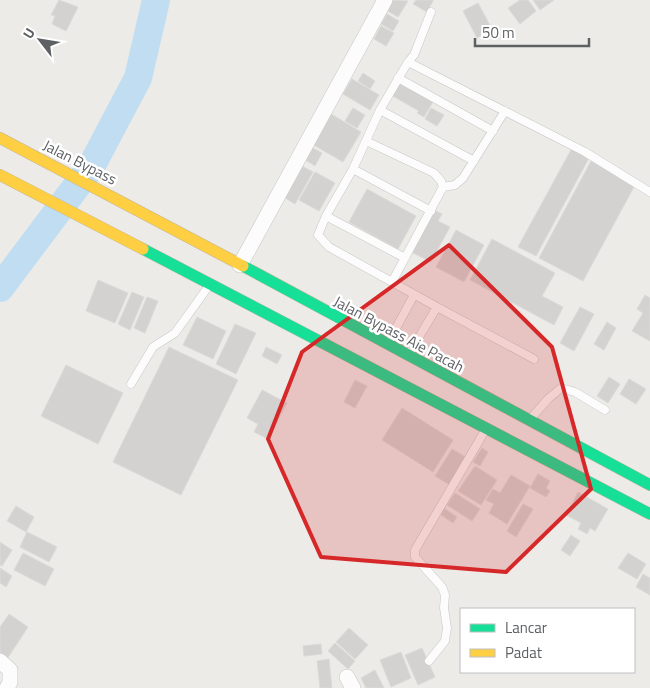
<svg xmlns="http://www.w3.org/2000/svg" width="650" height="688" font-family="'Titillium Web',sans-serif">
  <rect width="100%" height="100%" fill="#ecebe8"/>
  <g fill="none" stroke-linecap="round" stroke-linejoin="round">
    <path stroke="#c1ddf1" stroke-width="28" d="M0 288 91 167 138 78 156 0"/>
  </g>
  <path fill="#d3d2d0" stroke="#dcdad7" d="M59 0 78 7 66 31 52 24 55 16 51 15Z
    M392 0 408 1 398 17 386 10Z
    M416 0H433V1L427 12 413 4Z
    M520 0H528L536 11 520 24 508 8Z
    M533 0H554L540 10Z
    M478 3 492 29 477 38 463 11Z
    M387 14 399 21 393 31 381 24Z
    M381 26 394 33 386 46 374 39Z
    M363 73 375 81 370 89 358 81Z
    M352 79 379 95 370 110 343 94Z
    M399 80 434 100 424 117 417 113 419 111 391 95Z
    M353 108 365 115 357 128 345 121Z
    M431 108 444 115 437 126 425 119Z
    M331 114 361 132 343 162 312 144Z
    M311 147 322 153 315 166 304 159Z
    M572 148 589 158 536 256 518 247Z
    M591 161 635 185 583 281 539 258Z
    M300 165 313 172 295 204 282 196Z
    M315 172 335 183 319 211 299 200Z
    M367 189 416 216 398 249 349 222Z
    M434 210 442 214 438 221 450 227 431 262 411 252Z
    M456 230 484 245 464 282 436 267Z
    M492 239 555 273 542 296 563 307 554 325 470 280Z
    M98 280 128 293 115 323 86 311Z
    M132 292 144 297 130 330 118 324Z
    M645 295 650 298V341L632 331 643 313 637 309Z
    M147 297 158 301 145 333 134 328Z
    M580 307 594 314 574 351 560 343Z
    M197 317 226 331 213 359 183 345Z
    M607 322 616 328 604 350 594 344Z
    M235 324 256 333 236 374 216 364Z
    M169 347 238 380 181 495 113 462Z
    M266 347 282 355 277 364 262 356Z
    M66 365 123 393 98 444 41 416Z
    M609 377 620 384 608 403 597 396Z
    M629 379 646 389 636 404 620 394Z
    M355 380 367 386 355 408 344 402Z
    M262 390 287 403 268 439 254 432 258 424 247 418Z
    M402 408 453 440 433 472 382 440Z
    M482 448 488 452 480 466 473 462Z
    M452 449 467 458 450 485 435 476Z
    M475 466 497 480 481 505 458 491Z
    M538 474 550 481 546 488 550 491 546 497 530 488Z
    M511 475 530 486 507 524 489 513 494 504 486 500 493 489 500 493Z
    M578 492 608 509 595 531 590 528 587 534 578 529 581 523 566 515Z
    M455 493 480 509 472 521 447 505Z
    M523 504 533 509 516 537 507 531Z
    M16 506 34 517 26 532 7 521Z
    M444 508 457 517 453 523 440 514Z
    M27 532 57 547 49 562 20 547Z
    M571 535 580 541 570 556 561 550Z
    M0 542 12 550 2 566 0 565Z
    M23 553 54 569 45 586 14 570Z
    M628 553 646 564 637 579 618 568Z
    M0 568 12 576 6 587 0 583Z
    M643 574 650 578V595L636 587Z
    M9 614 28 627 7 659 0 654V627Z
    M349 628 368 645 355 659 336 642Z
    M335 643 355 661 348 669 328 651Z
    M321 644 322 654 304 656 303 646Z
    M422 648 435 677 418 685 405 655Z
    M401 652 411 678 391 687 380 660Z
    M329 659 332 688H320L317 661Z
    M375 670 384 688H366L361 678Z"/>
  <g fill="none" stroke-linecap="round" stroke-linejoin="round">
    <g stroke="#c7c7c7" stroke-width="9">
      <path id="lane" d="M408 62 414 55 431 12
        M398 78 493 131
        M380 110 474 161
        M366 141 434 173 441 181 443 187 392 282
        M353 169 431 211
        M443 187 455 185 463 178 505 111
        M326 216 405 258
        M437 307 534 359
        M389 341 414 295
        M410 352 437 307 329 247 318 235 326 216 353 169 380 110 408 62 585 152 650 192
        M131 384 153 347 175 333 208 287
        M532 417 549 398 561 388 575 392 605 410
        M429 661 445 641 447 628 444 608 445 595 442 587 415 557V550L483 434"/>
    </g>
    <g stroke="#c7c7c7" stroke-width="16">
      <path id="street" d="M240 265 385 0
        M0 661 10 670V682L7 688
        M347 677 353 688"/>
    </g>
    <g stroke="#bfb399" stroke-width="12">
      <path id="fast" d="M143 249 650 514
        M243 266 650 485"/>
    </g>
    <g stroke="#bfb399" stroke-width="12">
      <path id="slow" d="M0 138 243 266
        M0 175 143 249"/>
    </g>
    <use href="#lane" stroke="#fcfcfc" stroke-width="8"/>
    <use href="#street" stroke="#fcfcfc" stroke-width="15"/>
    <use href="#fast" stroke="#16e098" stroke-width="11"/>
    <use href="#slow" stroke="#ffcf43" stroke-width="11"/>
  </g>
  <path fill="#d62828" fill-opacity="0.2" stroke="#d62828" stroke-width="4" stroke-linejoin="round" d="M449 245 552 347 591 489 506 572 321 557 268 439 302 352Z"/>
  <g text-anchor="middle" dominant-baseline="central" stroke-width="5" stroke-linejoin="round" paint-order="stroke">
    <g font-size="15" fill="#5e6164" stroke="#fff">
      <text transform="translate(80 162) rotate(27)">Jalan Bypass</text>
      <text transform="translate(399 334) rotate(28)">Jalan Bypass Aie Pacah</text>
    </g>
  </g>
  <rect x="460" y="608" width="175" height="65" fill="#ffffff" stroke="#bfc0c1"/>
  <rect x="470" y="624" width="25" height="8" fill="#16e098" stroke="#bfc0c1"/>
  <text x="505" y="633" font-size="15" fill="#5e6164">Lancar</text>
  <rect x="470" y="649" width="25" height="8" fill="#ffcf43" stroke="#bfc0c1"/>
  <text x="505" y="658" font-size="15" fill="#5e6164">Padat</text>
  <g transform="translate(40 40) rotate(301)" stroke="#ffffff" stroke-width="4" paint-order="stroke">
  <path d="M0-4L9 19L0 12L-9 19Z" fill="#5e6164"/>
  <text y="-8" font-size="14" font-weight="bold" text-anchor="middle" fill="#5e6164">U</text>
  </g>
  <path d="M475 38v8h114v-8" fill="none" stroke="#5e6164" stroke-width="2.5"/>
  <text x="482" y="38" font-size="15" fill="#5e6164" stroke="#ffffff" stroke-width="4" paint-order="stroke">50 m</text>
</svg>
